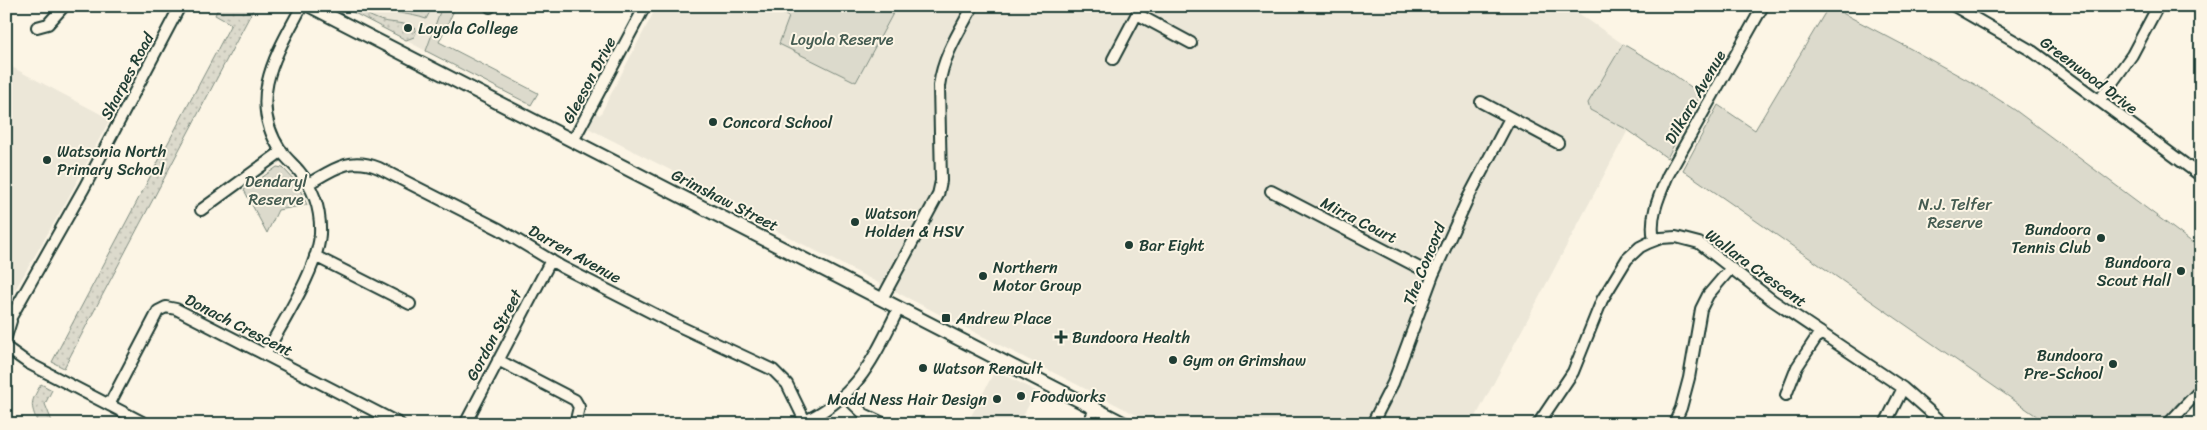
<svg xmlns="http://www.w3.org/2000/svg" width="2207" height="430" font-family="Sriracha,sans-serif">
  <defs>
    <pattern id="grass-dots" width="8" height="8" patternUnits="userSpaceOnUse" patternTransform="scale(1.25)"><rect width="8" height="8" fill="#dcdacc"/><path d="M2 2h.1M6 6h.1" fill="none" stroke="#bcbcb0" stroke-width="1.8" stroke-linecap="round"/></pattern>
  </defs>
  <rect width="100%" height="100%" fill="#fcf5e5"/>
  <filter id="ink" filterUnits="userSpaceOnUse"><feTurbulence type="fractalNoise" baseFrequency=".02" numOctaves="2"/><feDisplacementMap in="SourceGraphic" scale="10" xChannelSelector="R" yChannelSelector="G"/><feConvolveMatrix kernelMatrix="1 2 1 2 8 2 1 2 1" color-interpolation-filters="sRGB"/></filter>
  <g filter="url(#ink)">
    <path fill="#ece7d8" d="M340 6H442L426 51Z
      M657 6H768L789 17 856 82 897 6H1568L1623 44 1588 103 1590 110 1628 130 1472 424H1154L777 231 741 212 743 207 588 128 596 113 600 115Z
      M6 64 110 119 66 202 15 290 6 285Z
      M995 370 1036 391 1019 424H967Z"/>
    <path fill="url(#grass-dots)" stroke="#7e8c80" d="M219 6H255L64 368 52 362 231 24 215 15Z
      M341 6C357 6 368 17 383 21 394 23 404 23 414 27L416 33 414 37 406 40Z
      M376 6H433L426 19C410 13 391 14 376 6Z
      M41 384 52 390 45 404 53 424H38C30 403 30 404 41 384Z"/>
    <path fill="#dcdacc" stroke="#7e8c80" d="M442 6H456L439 42 538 93 531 105 426 51Z
      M768 6H897L856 82 779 44 789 17Z
      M1829 6 1911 49 1976 85 2015 110 2201 249V382L2176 405 2162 424H2048L1683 170 1718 105 1755 130Z
      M1623 44 1670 72 1701 94 1667 158 1628 130 1590 110 1588 103Z
      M277 167 283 168 297 183 307 205 278 210 267 233 244 190Z"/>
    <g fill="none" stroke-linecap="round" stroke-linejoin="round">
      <g stroke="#1f3d34" stroke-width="14">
        <path id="minor" d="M1954 6 2032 51 2201 176
          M490 7 491 6
          M1137 14 1191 43
          M37 27 48 24 64 6
          M1113 59 1141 6
          M2099 101 2132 55 2158 6
          M1481 102 1558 143
          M573 141 645 6
          M308 184C334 169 349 156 379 168L499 229 562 267 670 322 773 370 787 384 805 421
          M1271 191 1433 275
          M201 210 282 151
          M1654 240C1649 217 1659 196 1668 175L1763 6
          M315 256 410 304
          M882 299 938 195 941 181 939 86C943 56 959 32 973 6
          M6 326 84 188 180 6
          M6 337 11 321
          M7 348 28 363 146 424
          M265 355C282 323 318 269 320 234 321 211 314 189 299 171 293 164 286 158 281 151 246 99 277 53 302 6
          M498 360 575 400 579 407 575 424
          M1786 395 1797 367 1820 332
          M845 396 864 414 885 424
          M109 405 155 317 158 311 166 307 176 309 400 424
          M801 423C858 397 872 361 899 308
          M465 424 551 260
          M1088 424 1095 409
          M1372 424 1393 383 1433 275 1468 198 1510 118
          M1538 424 1573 372 1602 300 1627 259 1640 247 1648 243 1661 238 1676 237 1699 243 1772 300 1903 388 1944 424
          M1674 424 1681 408 1689 378 1701 309 1708 295 1731 268
          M1885 424 1903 388
          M2168 424 2201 389"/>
      </g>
      <g stroke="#1f3d34" stroke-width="16">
        <path id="major" d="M310 6 1125 424"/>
      </g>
      <use href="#minor" stroke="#fcf5e5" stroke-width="10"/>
      <use href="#major" stroke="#fcf5e5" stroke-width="12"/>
    </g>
  </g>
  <g fill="#1f3d34" stroke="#fcf5e5" stroke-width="2">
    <circle cx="408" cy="28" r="5"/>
    <circle cx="713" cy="122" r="5"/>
    <circle cx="47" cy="160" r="5"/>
    <circle cx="855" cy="222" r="5"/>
    <circle cx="2101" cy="238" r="5"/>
    <circle cx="1129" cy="245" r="5"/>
    <circle cx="2181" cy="271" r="5"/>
    <circle cx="983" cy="276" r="5"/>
    <rect x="941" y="313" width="10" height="10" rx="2.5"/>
    <path d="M1058.5 329.5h5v5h5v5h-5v5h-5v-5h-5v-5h5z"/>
    <circle cx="1173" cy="360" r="5"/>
    <circle cx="2113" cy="364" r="5"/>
    <circle cx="923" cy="368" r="5"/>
    <circle cx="1021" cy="396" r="5"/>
    <circle cx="997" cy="399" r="5"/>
  </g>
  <g text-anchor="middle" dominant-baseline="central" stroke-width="4" stroke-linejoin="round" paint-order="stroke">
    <g font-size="16" fill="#1f3d34" stroke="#fcf5e5" text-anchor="start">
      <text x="418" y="28">Loyola College</text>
      <text x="723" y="122">Concord School</text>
      <text x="57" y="151">Watsonia North<tspan x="57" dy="18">Primary School</tspan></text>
      <text x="865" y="213">Watson<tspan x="865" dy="18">Holden &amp; HSV</tspan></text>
      <text x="2091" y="229" text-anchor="end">Bundoora<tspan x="2091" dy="18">Tennis Club</tspan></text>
      <text x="1139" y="245">Bar Eight</text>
      <text x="2171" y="262" text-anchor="end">Bundoora<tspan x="2171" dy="18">Scout Hall</tspan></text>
      <text x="993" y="267">Northern<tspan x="993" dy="18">Motor Group</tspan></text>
      <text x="956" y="318">Andrew Place</text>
      <text x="1072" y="337">Bundoora Health</text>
      <text x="2103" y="355" text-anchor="end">Bundoora<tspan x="2103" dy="18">Pre-School</tspan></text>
      <text x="1183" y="360">Gym on Grimshaw</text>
      <text x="933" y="368">Watson Renault</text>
      <text x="1031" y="396">Foodworks</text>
      <text x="987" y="399" text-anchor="end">Madd Ness Hair Design</text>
    </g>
    <g font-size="16" fill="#455c52" stroke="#fcf5e5">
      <text x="842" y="39">Loyola Reserve</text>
      <text x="276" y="181">Dendaryl<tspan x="276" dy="18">Reserve</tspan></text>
      <text x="1955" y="204">N.J. Telfer<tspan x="1955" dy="18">Reserve</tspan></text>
    </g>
    <g font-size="16" fill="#1f3d34" stroke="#fcf5e5">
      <text transform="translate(2089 75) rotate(37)">Greenwood Drive</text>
      <text transform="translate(127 76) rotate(-62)">Sharpes Road</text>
      <text transform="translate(589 80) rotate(-62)">Gleeson Drive</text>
      <text transform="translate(1695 97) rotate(-60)">Dilkara Avenue</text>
      <text transform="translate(725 200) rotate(27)">Grimshaw Street</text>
      <text transform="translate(1359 220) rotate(27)">Mirra Court</text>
      <text transform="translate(575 254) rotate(29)">Darren Avenue</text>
      <text transform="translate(1424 264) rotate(-68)">The Concord</text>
      <text transform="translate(1756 268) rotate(36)">Wallara Crescent</text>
      <text transform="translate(239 325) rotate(27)">Donach Crescent</text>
      <text transform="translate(494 335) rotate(-62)">Gordon Street</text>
    </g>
  </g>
  <rect width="2207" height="430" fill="none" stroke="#fcf5e5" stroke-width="25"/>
  <rect x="12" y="12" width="2182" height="405" fill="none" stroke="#1f3d34" stroke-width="2" filter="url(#ink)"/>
</svg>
